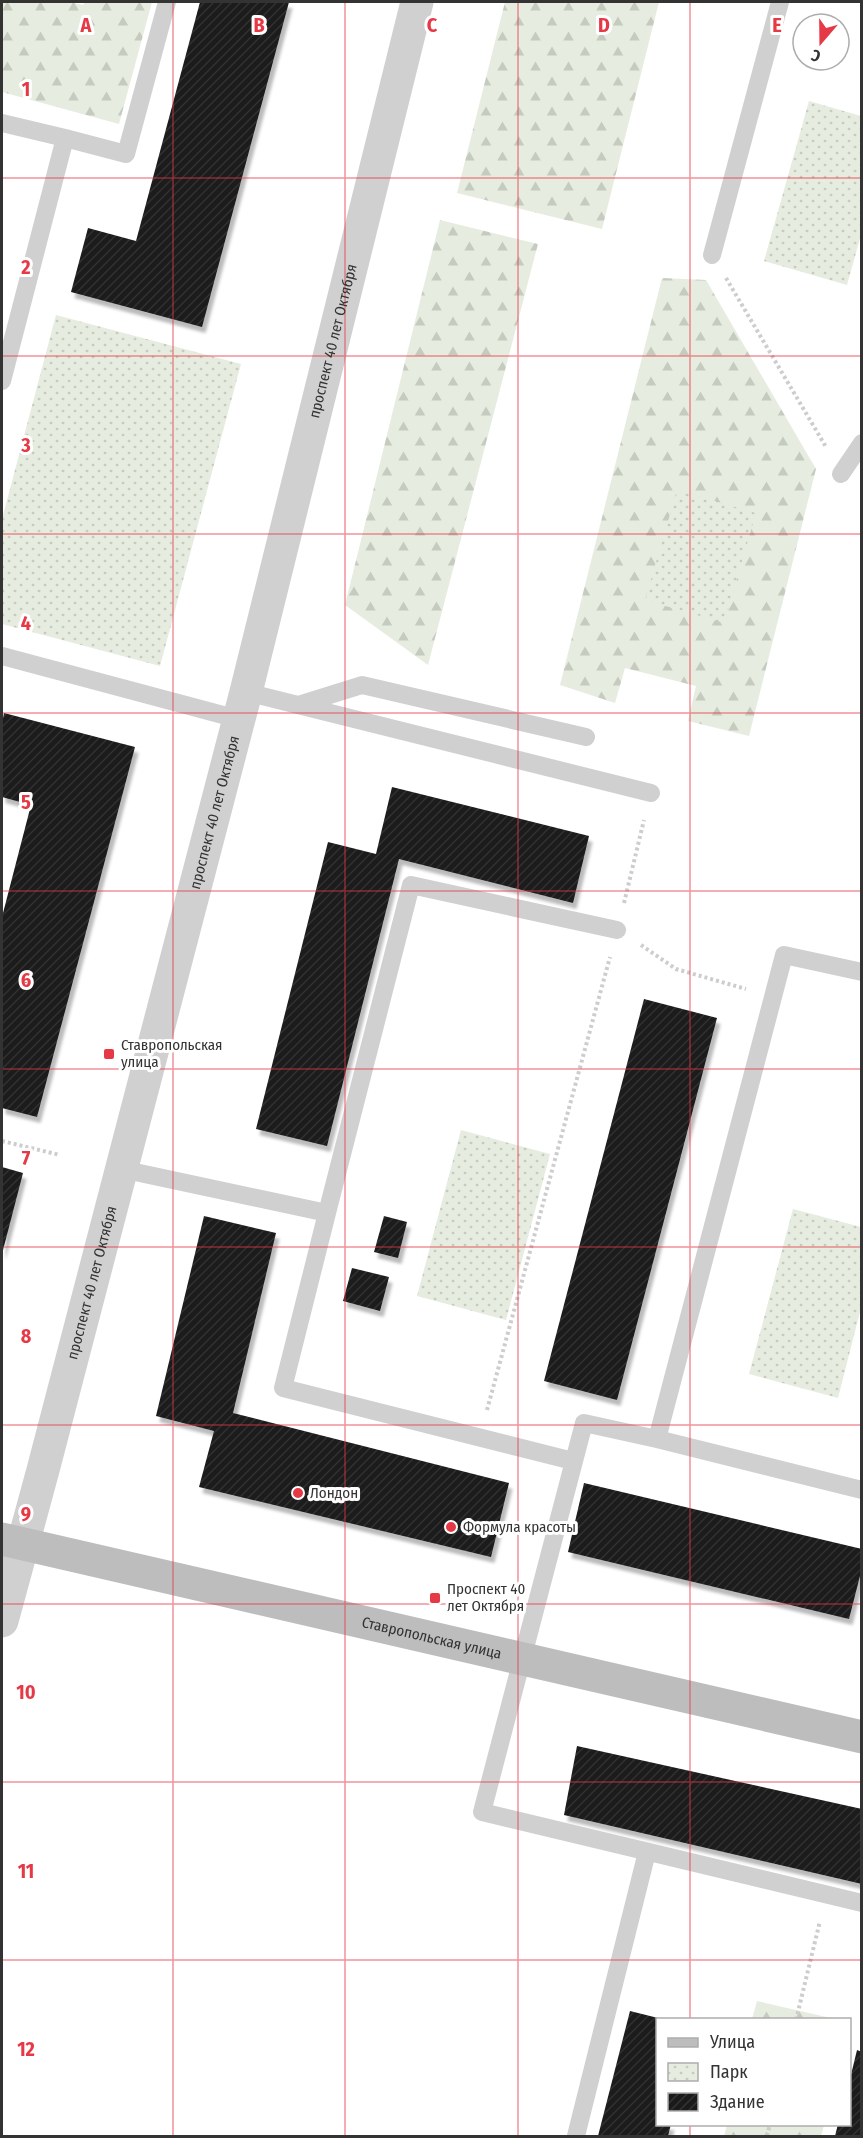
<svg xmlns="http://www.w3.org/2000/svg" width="863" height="2138" font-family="'Fira Sans Condensed',sans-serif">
  <defs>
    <pattern id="forest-firs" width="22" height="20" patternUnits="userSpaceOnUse" patternTransform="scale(1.5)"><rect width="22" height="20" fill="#e6ecdf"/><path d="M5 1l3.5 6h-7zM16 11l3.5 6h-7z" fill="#c6cbc0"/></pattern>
    <pattern id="park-dots" width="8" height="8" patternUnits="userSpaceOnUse" patternTransform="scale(1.5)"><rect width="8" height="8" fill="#e6ecdf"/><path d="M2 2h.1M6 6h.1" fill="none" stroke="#c6cbc0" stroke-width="1.8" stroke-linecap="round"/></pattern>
    <pattern id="building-hatch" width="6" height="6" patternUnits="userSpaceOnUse" patternTransform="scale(1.5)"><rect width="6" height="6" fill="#1a1a1a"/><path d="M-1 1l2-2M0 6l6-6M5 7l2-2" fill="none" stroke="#333"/></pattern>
    <filter id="shadow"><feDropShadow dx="3.5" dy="6" stdDeviation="1.5" flood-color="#0004"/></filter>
  </defs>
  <rect width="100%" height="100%" fill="#fff"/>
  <path fill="url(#forest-firs)" d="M2 2H69L83 5 85 2H152L119 124 2 92Z
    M505 2H659L602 229 457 193Z
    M440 220 538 244 428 665 345 605Z
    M662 278 706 280 816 469 749 736 688 721 696 686 625 668 615 703 560 685Z
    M757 2001 835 2019H752Z
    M727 2125V2124L824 2125 821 2136H724Z"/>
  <path fill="url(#park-dots)" d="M809 101 861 116V235L847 285 764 261Z
    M56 315 241 364 160 666 2 624V519Z
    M677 490 756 513 724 623 645 600Z
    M461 1130 550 1154 506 1320 417 1296Z
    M793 1209 861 1227V1308L838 1398 749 1374Z"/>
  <path fill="url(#building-hatch)" filter="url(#shadow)" d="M200 2H289L202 327 71 292 88 228 136 241Z
    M4 713 135 747 37 1117 2 1108V917L31 805 2 797V723Z
    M392 787 589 836 573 903 399 859 327 1146 256 1129 328 842 376 854Z
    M644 999 717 1018 617 1400 544 1381Z
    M2 1167 23 1173 2 1254Z
    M204 1216 276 1233 233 1413 509 1483 491 1557 199 1487 214 1431 156 1416Z
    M384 1216 407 1222 398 1258 374 1252Z
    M352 1268 389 1277 380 1311 343 1301Z
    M584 1483 862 1549V1568L849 1619 568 1552Z
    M577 1746 862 1809V1884L564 1815Z
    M630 2011 658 2018V2124H671L668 2136H598Z
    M857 2050 862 2052V2136H835L838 2124H850V2079Z"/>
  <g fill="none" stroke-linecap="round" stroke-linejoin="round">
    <path stroke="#cdcdcd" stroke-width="4" stroke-dasharray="3 3" stroke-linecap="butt" d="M726 278 826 447
      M624 903 644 820
      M641 945 676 969 746 989
      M2 1141 60 1155
      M862 1406V1419
      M487 1410 610 957
      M796 2020 820 1921
      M767 2136 770 2124"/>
    <path stroke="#d0d0d0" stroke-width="18" d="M2 123 65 138 2 381
      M65 138 126 154 167 2
      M712 255 780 2
      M841 474 862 443
      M2 656 238 719
      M246 692 298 705 362 685 586 737
      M298 705 651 793
      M862 972 784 955 657 1439 584 1423 482 1812 862 1903
      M121 1169 327 1213 411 885 617 930
      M327 1213 283 1388 573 1461
      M657 1439 862 1490
      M576 2136 647 1852"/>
    <path stroke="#d0d0d0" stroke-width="33" id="s1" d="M2 1621 43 1470 246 692 417 2"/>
    <path stroke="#bdbdbd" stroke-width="33" id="s2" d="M2 1539 862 1737"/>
  </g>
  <path fill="none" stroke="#e63946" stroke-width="1.5" stroke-opacity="0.55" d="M173 2V2136M345 2V2136M518 2V2136M690 2V2020M2 178H862M2 356H862M2 534H862M2 713H862M2 891H862M2 1069H862M2 1247H862M2 1425H862M2 1604H862M2 1782H862M2 1960H862M690 2124V2136"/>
  <g fill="#e63946" stroke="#fff" stroke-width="2">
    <rect x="103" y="1048" width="12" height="12" rx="3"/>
    <circle cx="298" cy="1493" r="6"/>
    <circle cx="451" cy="1527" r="6"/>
    <rect x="429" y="1592" width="12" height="12" rx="3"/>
  </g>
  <g text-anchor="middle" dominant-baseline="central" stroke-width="6" stroke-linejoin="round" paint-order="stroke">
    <g font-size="15" fill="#333" stroke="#fff">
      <text stroke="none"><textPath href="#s1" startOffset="1322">проспект 40 лет Октября</textPath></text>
      <text stroke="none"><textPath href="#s1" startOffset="836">проспект 40 лет Октября</textPath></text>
      <text stroke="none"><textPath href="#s1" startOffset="350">проспект 40 лет Октября</textPath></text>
      <text stroke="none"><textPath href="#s2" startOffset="441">Ставропольская улица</textPath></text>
    </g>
    <g font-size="15" fill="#333" stroke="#fff" text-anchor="start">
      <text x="121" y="1045">Ставропольская<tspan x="121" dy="17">улица</tspan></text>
      <text x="310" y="1493">Лондон</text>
      <text x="463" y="1527">Формула красоты</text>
      <text x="447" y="1589">Проспект 40<tspan x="447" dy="17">лет Октября</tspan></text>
    </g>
  </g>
  <g font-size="20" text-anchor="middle" font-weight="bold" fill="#e63946" stroke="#fff" stroke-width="6" stroke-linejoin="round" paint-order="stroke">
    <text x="86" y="32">A</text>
    <text x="259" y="32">B</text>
    <text x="432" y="32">C</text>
    <text x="604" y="32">D</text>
    <text x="777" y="32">E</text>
    <text x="26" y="96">1</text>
    <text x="26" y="274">2</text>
    <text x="26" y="452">3</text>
    <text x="26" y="630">4</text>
    <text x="26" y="809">5</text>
    <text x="26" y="987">6</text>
    <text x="26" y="1165">7</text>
    <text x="26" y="1343">8</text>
    <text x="26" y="1521">9</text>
    <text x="26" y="1699">10</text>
    <text x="26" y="1878">11</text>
    <text x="26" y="2056">12</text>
  </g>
  <rect width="863" height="2138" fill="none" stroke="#333333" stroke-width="6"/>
  <rect x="656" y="2018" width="195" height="108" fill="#ffffff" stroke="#adadad" stroke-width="1.5"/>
  <rect x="668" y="2038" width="30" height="9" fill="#bdbdbd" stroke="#adadad" stroke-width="1.5"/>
  <text x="710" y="2048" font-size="18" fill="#333333">Улица</text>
  <rect x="668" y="2063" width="30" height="18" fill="url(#park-dots)" stroke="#adadad" stroke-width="1.5"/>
  <text x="710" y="2078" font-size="18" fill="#333333">Парк</text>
  <rect x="668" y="2093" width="30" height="18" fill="url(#building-hatch)" stroke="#adadad" stroke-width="1.5"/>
  <text x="710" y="2108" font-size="18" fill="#333333">Здание</text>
  <g transform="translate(821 42) rotate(200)"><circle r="28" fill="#ffffff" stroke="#adadad" stroke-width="1.5"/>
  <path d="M0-4.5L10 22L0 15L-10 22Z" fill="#e63946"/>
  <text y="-9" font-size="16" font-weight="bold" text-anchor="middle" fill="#333333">С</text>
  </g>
</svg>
